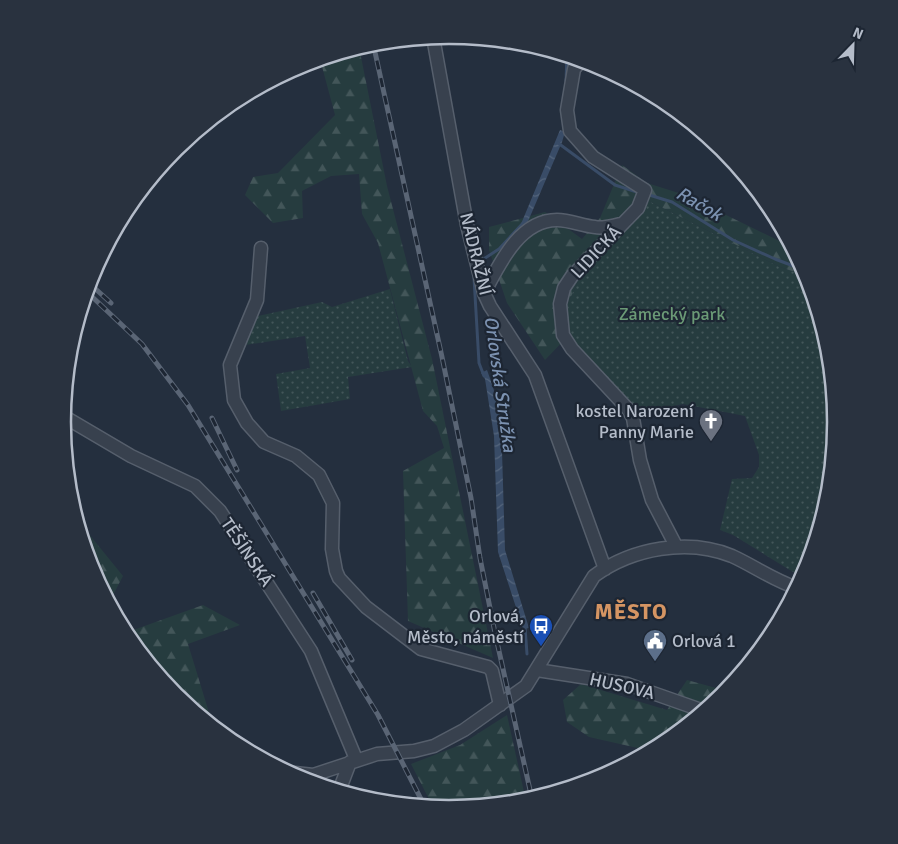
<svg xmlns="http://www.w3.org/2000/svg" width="898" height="844" font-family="Signika,sans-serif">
  <defs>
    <pattern id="grass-dots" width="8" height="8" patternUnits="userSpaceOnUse" patternTransform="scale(1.25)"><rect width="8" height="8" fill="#263c3f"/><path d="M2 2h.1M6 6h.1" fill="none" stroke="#435659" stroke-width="1.8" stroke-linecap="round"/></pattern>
    <pattern id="forest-firs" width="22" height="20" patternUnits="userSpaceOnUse" patternTransform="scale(1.25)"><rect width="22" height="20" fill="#263c3f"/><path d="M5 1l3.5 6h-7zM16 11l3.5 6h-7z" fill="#435659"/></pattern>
    <pattern id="water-waves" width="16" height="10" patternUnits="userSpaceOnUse" patternTransform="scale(1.25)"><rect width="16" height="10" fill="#394c67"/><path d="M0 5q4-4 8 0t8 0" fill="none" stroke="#53647b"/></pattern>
  </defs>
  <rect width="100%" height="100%" fill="#242f3e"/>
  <path fill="url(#grass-dots)" d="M649 201 780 267 807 276 829 347 836 422 829 498 805 574 793 572 733 535 720 530 732 479 752 478 759 467V455L745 416 683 404 638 413 569 335 567 305 583 271 643 211Z
    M390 289 408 361 412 367 348 377 350 399 281 411 276 374 310 368 305 336 245 345 258 316 322 302 332 307Z"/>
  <path fill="url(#forest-firs)" d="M359 47 387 186 432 359 493 658 408 621 403 471 444 448 437 426 423 411 378 243 362 214 359 174 331 176 302 191 303 218 273 223 245 195 253 177 278 173 335 115 320 59Z
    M622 165 647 183 685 195 792 247 807 276 780 267 649 201 643 211 583 271 567 305 569 335 545 360 507 303 489 250V227L545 212 582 239 600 218Z
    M84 528 123 576 109 603 91 570 80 531Z
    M203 605 240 625 188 644 211 719 198 714 175 695 125 633Z
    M687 680 727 691 664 744 651 751 589 737 567 722 563 700 581 684 667 710Z
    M507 715 526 801 449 809 433 807 411 764 460 745Z"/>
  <path fill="url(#water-waves)" d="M560 130 565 132 562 142 526 226H523L521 224Z
    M487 370 493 387 501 418 505 550 529 628 523 629 498 552 494 436 485 379 481 373Z"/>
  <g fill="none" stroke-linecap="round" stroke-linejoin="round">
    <path stroke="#394c67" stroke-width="3" d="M566 81 567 55
      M558 143 615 185 637 192
      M646 194 672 202 733 240 775 259 804 270
      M479 262 499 249 524 222
      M474 278 479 363 484 376
      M525 627 527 654
      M552 789 554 793"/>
    <g stroke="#565f6c" stroke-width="15">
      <path id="minor" d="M433 37 467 225 484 293 490 306 535 375 605 569
        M582 60 574 69 567 110 570 131 593 157 645 190 638 208 572 276 564 288 560 304 563 335 572 349 627 408 633 418 640 460 652 500 676 546
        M261 248 257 300 230 365 234 400 247 423 264 442 296 456 319 475 333 503 332 549 336 571 339 578 366 607 421 649 488 667 492 671 500 705
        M484 293C499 265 519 220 557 220 570 220 583 226 595 227 604 229 614 225 622 224
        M63 416 131 456 195 486 220 511 311 651 356 759
        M537 670 627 684 704 711
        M286 772 313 775
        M301 779 377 754 414 751 434 746 464 730 526 686 594 576C632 548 688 538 732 556 754 566 773 580 797 588
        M339 791 350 762"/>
    </g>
    <use href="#minor" stroke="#38414e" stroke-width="12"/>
    <g stroke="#5a6575" stroke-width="5">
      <path id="rail" d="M373 43 442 357 471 498 480 558 495 633 532 799
        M89 283 111 303
        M86 291 142 344 188 405 378 715 425 807
        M212 418 237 470
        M313 593 352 660"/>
    </g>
    <use href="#rail" stroke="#1d2633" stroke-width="3" stroke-dasharray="9" stroke-linecap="butt"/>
  </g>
  <defs>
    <g id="church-pin" transform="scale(1.25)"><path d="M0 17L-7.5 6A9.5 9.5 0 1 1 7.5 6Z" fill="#6b7280" stroke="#1d2633"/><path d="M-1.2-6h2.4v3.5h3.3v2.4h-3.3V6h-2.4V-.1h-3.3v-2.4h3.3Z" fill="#fff"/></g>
    <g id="bus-pin" transform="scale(1.25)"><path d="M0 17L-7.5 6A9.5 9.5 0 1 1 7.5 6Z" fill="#1a4fb4" stroke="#1d2633"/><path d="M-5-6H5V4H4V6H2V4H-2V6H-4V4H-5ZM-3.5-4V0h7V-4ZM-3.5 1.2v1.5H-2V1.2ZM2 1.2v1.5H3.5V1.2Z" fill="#fff"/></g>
    <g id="civic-pin" transform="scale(1.25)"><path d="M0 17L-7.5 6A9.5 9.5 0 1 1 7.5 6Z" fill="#5c6f8a" stroke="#1d2633"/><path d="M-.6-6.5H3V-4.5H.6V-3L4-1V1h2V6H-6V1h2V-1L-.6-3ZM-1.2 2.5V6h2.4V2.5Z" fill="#fff"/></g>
  </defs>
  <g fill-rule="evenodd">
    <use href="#church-pin" x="711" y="421"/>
    <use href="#bus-pin" x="541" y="626"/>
    <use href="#civic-pin" x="655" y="641"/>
  </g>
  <g text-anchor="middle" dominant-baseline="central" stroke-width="4.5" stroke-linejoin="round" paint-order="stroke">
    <g font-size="18" fill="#b4bcc9" stroke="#1d2633">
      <text transform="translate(596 252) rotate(-47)">LIDICKÁ</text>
      <text transform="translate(476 254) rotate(76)">NÁDRAŽNÍ</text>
      <text transform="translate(247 552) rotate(56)">TĚŠÍNSKÁ</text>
      <text transform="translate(622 686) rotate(13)">HUSOVA</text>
    </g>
    <g font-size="18" fill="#6b9a76" stroke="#1d2633">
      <text x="672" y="314">Zámecký park</text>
    </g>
    <g font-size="18" fill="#b4bcc9" stroke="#1d2633" text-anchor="end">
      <text x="694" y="411">kostel Narození<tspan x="694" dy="21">Panny Marie</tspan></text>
      <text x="524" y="616">Orlová,<tspan x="524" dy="21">Město, náměstí</tspan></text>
      <text x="672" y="641" text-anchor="start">Orlová 1</text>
    </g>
    <g font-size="19" font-style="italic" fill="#7c92b1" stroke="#1d2633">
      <text transform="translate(699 204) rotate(30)">Račok</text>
      <text transform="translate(500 384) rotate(82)">Orlovská Stružka</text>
    </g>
    <g font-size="22" font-weight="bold" letter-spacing="1" fill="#d59563" stroke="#1d2633">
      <text x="631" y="611">MĚSTO</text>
    </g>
  </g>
  <path d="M0 0H898V844H0ZM71 422a378 378 0 1 1 756 0a378 378 0 1 1-756 0Z" fill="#29323f" fill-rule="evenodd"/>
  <path fill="none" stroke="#b4bcc9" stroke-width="2.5" d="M71 422a378 378 0 1 1 756 0a378 378 0 1 1-756 0Z"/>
  <g transform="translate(853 45) rotate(23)" stroke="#1d2633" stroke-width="4" paint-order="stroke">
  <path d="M0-4L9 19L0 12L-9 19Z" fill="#b4bcc9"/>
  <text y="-8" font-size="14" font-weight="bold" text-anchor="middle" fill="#b4bcc9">N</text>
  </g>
</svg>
